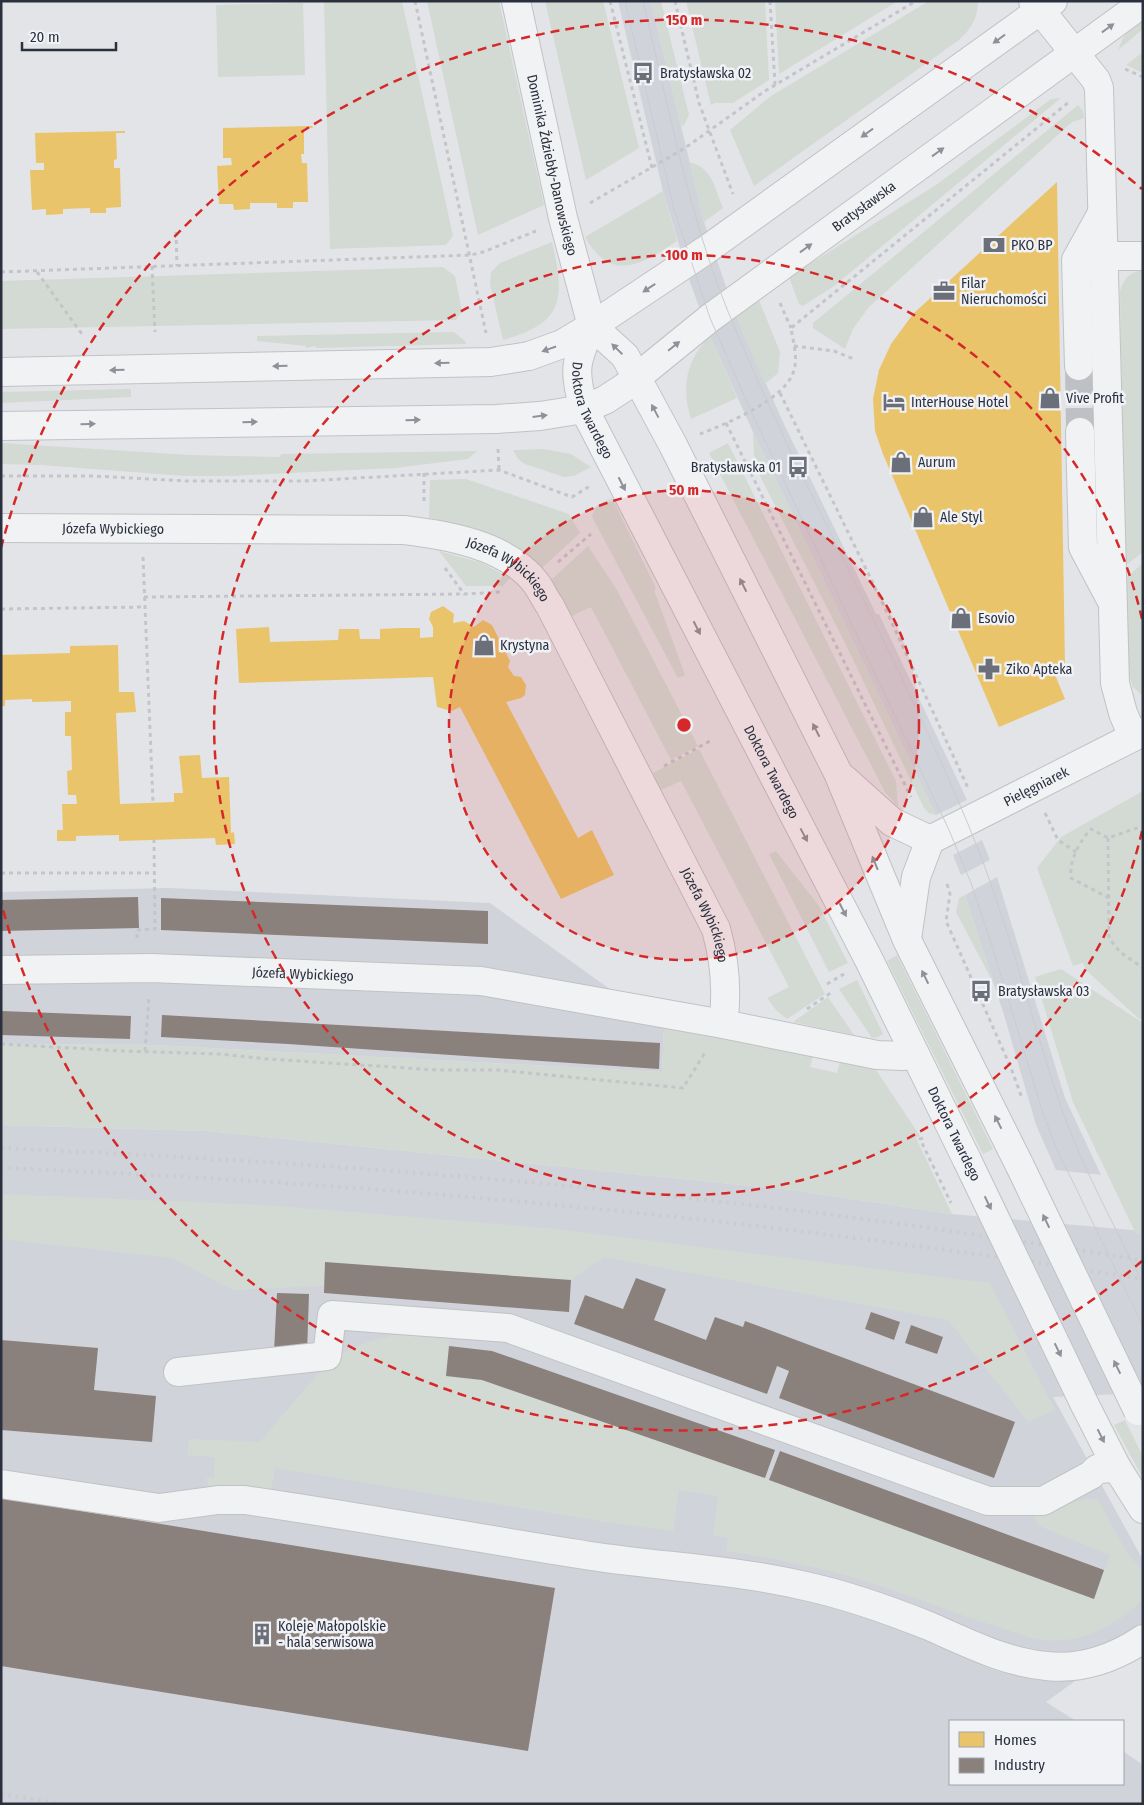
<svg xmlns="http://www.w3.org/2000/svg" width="1144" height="1805" font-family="'Fira Sans Condensed',sans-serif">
  <rect width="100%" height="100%" fill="#e3e4e7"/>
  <path fill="#d1d3da" d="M618 1H651L704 222 736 316 783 422 876 614H879L967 800 936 815 753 432 710 336 691 285 663 191Z
    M982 840 990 860 961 875 953 855Z
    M997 877 1065 1098 1101 1175 1056 1170 1036 1125 1004 1015 965 895Z
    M169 888 490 903 664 1028 662 1072 153 1045 1 1044V892Z
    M1 1125 207 1131 792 1190 952 1214 1143 1231V1393L1053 1397 1143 1560V1632L1046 1702 1076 1721H950V1784H1123V1751L1143 1765V1804H1Z"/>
  <path fill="#d2dad3" d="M324 1H402L453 236 446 245 330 249Z
    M427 1H499L544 205 478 235Z
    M545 1H603L639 148 586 180Z
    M651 1H661L689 115 684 125 681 126Z
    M686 1H765L769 80 733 103H715L711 105Z
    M775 1H898L779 74Z
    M929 1H978C978 18 971 29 959 40L754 186 730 130 771 96Z
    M303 3 305 75 218 77 216 5Z
    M1143 19V29L1118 50 1124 36Z
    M1143 52V73L1126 65Z
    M1061 98 834 286 803 306 799 304 789 277 936 185 1051 99Z
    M1078 105 1083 111 1084 118 1072 122 869 307 853 329 845 349 813 328V323Z
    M689 162C713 168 714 187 723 208L704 222Z
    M663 191 677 241C643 264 611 284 585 237Z
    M552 242C565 298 565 323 503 340L490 284 491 272 500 263Z
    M443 267 455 276 462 311 456 320 1 329V281Z
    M1143 270V552L1125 566 1120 291C1124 278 1130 272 1143 270Z
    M759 300 780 352 778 373 765 384 736 316Z
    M454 332 465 341 466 344 317 348 315 346 306 348V346L257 341V336Z
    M710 336 737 398 691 419C681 387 686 360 710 336Z
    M131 389V397L1 403V392Z
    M753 432 936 815 929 813 924 808 845 643 761 478 754 454Z
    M1 443 190 455 280 457 281 454 477 451 468 459 395 468 229 476H185L41 465 1 464Z
    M728 443 896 781 898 807 885 792 709 453Z
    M543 449 571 454 591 467 574 476 564 477 525 464 518 459 513 450Z
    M466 479 569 514 580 533 542 568C513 537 468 527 429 518L430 480Z
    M612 498 656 588 654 590 685 675 678 678 592 517 596 506Z
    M588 546 617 590 698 746 671 760 591 607 572 616 551 580Z
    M439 551 482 563 510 578 503 586H466Z
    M1143 563V696L1133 687 1127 669 1126 578Z
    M699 749 825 994 787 1019 776 1010 767 998 789 987 681 781 661 790 653 773Z
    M1143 791V1019H1139L1086 970 1083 963 1073 966 1037 868 1061 837Z
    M776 851 819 906 848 963 829 972 769 854Z
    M965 895 995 986 956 912 959 898Z
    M897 955 993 1149 983 1154 887 961Z
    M1061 969 1143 1023V1235L1136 1234 1073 1102 1035 977Z
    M857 980 883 1034 878 1037 872 1038 839 989Z
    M828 997 854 1035 793 1022Z
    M664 1028 813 1056 810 1067 837 1073 840 1062 876 1070 920 1136 916 1138 952 1214 792 1190 207 1131 1 1125V1044L153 1045 662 1072Z
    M1 1194 263 1205 546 1228 990 1283 1055 1410 1028 1422 948 1320 604 1257 571 1280 325 1262 324 1286 233 1290 172 1258 1 1239Z
    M413 1331 450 1332 446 1376 482 1380 765 1478 1094 1599 1110 1555 1044 1528 1037 1523 1031 1508 1097 1498 1125 1549 1143 1572V1600C1115 1625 1083 1644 1044 1640 1030 1639 1017 1633 1004 1629 972 1619 941 1608 910 1596 850 1574 790 1560 726 1551L728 1538 713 1536 718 1496 679 1490 673 1531 600 1521 275 1468 271 1491 233 1486 209 1487 206 1478H214L215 1457 187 1455 189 1439 260 1442C282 1417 304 1387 329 1364 350 1344 385 1337 413 1331Z
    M1125 1420 1143 1457V1478L1114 1425Z"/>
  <path fill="#e9c46a" d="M312 126 313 128H304V154H301L302 163H307L308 202H293V208H277V203H250V209L234 210 233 204H219L217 166 232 165 231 158H223V128Z
    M125 131V133H116L117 159 114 160V168H120L121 207 106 208V213H90V208L63 209V214L46 215V209L32 210 30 170H44V163H36L35 133Z
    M1057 182 1065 666 1051 665 1065 699 999 727 883 454 875 431 873 399 879 370 891 344 913 314Z
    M443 606 454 614 453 623 464 621 474 627 483 620 492 625 510 661 508 667 514 676 521 677 526 685 525 695 521 698 506 702 578 838 592 830 614 875 561 899 460 707 452 711 437 707 433 677 239 683 236 629 269 627 270 642 338 640 339 629H359L360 639H380V629L400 628H420V638L433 637V627L429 619 431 612Z
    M118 645 119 692H134L136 712 116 713 120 804 174 802V793H183L179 756 200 755 202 778 229 777 231 833 234 832 235 844 216 845 215 838 119 841V835L76 836V841H57V830H63L62 804H77L76 795H68L67 771 72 770 71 736H65V712H71V701L32 702V699L5 700V706H1V655L70 653V646Z"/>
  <path fill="#8a817c" d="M138 897 139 928 1 931V900Z
    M161 898 488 911V944L161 930Z
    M1 1011 131 1016 130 1039 1 1035Z
    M162 1015 660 1043 659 1069 288 1044 161 1037Z
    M325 1262 571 1280 569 1312 324 1293Z
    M636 1278 666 1289 654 1320 706 1340 715 1317 743 1327 745 1321 1015 1422 994 1478 779 1398 789 1371 777 1366 767 1394 574 1324 585 1295 623 1309Z
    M277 1293 309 1294 307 1353 274 1352Z
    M871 1312 900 1322 894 1340 865 1329Z
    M911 1325 943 1337 937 1354 905 1343Z
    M1 1340 98 1348 94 1390 156 1396 152 1442 1 1430Z
    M449 1346 492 1351 775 1450 765 1478 482 1380 446 1376Z
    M780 1451 1104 1570 1094 1599 769 1480Z
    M1 1498 555 1588 528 1751 1 1666Z"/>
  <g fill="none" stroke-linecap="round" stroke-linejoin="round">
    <path stroke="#bec0c5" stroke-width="28" stroke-dasharray="28 14" stroke-linecap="butt" d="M1079 366 1080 432"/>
    <g stroke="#c1c2c5" stroke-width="30">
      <g id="minor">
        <path id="s1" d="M516 1 563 218 592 326"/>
        <path d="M1033 1 1096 80 1099 88 1115 683 1123 713 1133 737"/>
        <path d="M1104 256H1143"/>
        <path d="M592 326 625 356 673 445 838 773 907 940 1020 1166"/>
        <path id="s2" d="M592 326C575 361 573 371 584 409L869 960 967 1160"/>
        <path d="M1079 366 1076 260 1102 213"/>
        <path d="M1 372 491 362 529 356 562 344 592 326 706 250 1053 1"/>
        <path id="s3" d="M1 426 496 419 540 416 584 409 605 400 625 387 710 318 1143 3"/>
        <path d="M1080 432 1083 547 1110 598"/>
        <path id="s4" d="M1 528 404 530C447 535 507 545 536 583 541 590 545 599 550 606L716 929C725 961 728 990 723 1024"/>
        <path d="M844 779 892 822 930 840"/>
        <path id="s5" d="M907 939 916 877 930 840 1143 732"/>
        <path id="s6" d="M1 970 151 968 481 981 723 1024 877 1055 903 1056 915 1054"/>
        <path d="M178 1372 327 1356 332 1315 508 1328 988 1501H1043L1091 1475 1097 1469 1117 1468"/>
        <path d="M1084 1403 1117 1468 1143 1509"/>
        <path d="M1 1484 159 1508 218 1500H245C363 1517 480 1539 598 1557 667 1567 737 1570 805 1586 847 1595 889 1610 929 1626 968 1643 1004 1662 1047 1666 1081 1670 1115 1658 1143 1639"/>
      </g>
    </g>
    <path stroke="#c4c5ca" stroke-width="3" stroke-dasharray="4 4" stroke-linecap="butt" d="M415 1 486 333
      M610 1 652 168
      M675 1 699 103 733 194
      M770 1 775 85
      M1125 69 1143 77
      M590 203 685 148 765 91 916 1
      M176 232 177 266
      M152 266 155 332
      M1 272 471 255 483 252 536 231
      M37 272 82 334
      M780 303 791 328
      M794 346 834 351 854 359
      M780 393 886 610 968 788
      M726 423 911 797
      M700 434C726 424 787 399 794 370 798 357 793 341 791 328L1069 102
      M498 449 499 470
      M424 473V502
      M1 476H94L186 481H305L499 470 572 497 590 486
      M143 557 153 803
      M558 562 591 534
      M445 568 464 594 502 592
      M144 597 464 594
      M1 609 145 607
      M664 766 710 741
      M1045 813 1058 840 1076 852
      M1108 838 1109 938 1120 952 1143 968
      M1 873H154
      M947 884 950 894 946 921 1011 1068 1022 1098
      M1109 898 1071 878C1069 861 1079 842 1091 829L1108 838 1143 826
      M137 938V930L155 929 154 840
      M827 984 844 974
      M807 1009 832 992
      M1 1044 123 1051 220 1054 268 1059 437 1070H497L683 1088 706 1051
      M145 1051 149 997
      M923 1138 920 1139 951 1203"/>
    <use href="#minor" stroke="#f1f2f4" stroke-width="28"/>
    <path stroke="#cbccce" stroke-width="1" d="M625 1 674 209 710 318 750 409 949 830 971 883 993 949 1042 1110 1055 1145 1143 1326
      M643 1C668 103 688 212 727 309 799 485 895 649 968 824 1006 914 1028 1009 1059 1101 1080 1164 1114 1224 1143 1284"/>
    <path stroke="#cbccce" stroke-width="4" stroke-dasharray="2.5 5" stroke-linecap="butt" d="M1 1148C245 1159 489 1175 732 1203 869 1218 1006 1239 1143 1260
      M1 1168C384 1183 765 1219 1143 1279
      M1 1794 63 1804"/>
    <g stroke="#c1c2c5" stroke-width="30" stroke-linecap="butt">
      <path id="minor-bridge" d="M967 1160 1084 1403
        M1020 1166 1138 1411"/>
    </g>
    <use href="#minor-bridge" stroke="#f1f2f4" stroke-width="28"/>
  </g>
  <defs><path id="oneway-solid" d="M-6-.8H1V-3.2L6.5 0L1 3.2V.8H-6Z" transform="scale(1.25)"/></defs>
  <g fill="#8e919a">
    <use href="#oneway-solid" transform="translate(1108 28) rotate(-36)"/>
    <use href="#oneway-solid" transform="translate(999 39) rotate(144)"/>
    <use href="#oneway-solid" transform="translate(867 133) rotate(144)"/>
    <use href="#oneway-solid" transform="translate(938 152) rotate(-36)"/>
    <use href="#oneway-solid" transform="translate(806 248) rotate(-36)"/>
    <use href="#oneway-solid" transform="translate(649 288) rotate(147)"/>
    <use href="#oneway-solid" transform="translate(674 346) rotate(-39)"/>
    <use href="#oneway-solid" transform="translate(549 349) rotate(161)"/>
    <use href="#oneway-solid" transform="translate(617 349) rotate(-136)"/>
    <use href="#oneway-solid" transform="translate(442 363) rotate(179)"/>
    <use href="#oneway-solid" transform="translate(280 366) rotate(179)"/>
    <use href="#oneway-solid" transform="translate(117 370) rotate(179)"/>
    <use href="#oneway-solid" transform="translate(655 411) rotate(-118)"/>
    <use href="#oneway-solid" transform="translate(540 416) rotate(-7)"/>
    <use href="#oneway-solid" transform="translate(413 420) rotate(-1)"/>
    <use href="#oneway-solid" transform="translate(250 422) rotate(-1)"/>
    <use href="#oneway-solid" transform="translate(88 424) rotate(-1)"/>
    <use href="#oneway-solid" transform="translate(622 484) rotate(63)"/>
    <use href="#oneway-solid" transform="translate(743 585) rotate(-117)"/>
    <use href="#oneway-solid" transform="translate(697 628) rotate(63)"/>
    <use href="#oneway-solid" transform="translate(816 730) rotate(-117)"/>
    <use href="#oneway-solid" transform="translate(804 835) rotate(62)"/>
    <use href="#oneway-solid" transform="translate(875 863) rotate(-112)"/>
    <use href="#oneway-solid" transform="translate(843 910) rotate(63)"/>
    <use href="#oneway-solid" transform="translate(925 977) rotate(-116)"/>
    <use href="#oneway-solid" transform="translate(998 1122) rotate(-117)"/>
    <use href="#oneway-solid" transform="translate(988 1203) rotate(64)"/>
    <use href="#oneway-solid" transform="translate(1046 1221) rotate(-116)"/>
    <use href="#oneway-solid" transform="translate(1058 1350) rotate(64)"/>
    <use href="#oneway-solid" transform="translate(1117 1367) rotate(-116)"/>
    <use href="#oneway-solid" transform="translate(1101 1436) rotate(63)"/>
  </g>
  <circle cx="684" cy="725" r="235" fill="#d62828" fill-opacity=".12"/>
  <g fill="none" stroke="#d62828" stroke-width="2.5" stroke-dasharray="9 6">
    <circle cx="684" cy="725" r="235"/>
    <path d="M1142 831A470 470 0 1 1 1142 619"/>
    <path d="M1142 1261A705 705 0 0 1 1 902M1 548A705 705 0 0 1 1142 189"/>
  </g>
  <defs>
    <g id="bus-bare" transform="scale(1.725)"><path d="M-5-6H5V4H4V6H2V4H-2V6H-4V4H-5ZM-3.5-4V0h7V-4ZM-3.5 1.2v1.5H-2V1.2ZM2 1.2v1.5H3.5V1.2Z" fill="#6b6f7a" stroke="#f0f2f6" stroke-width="2.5" paint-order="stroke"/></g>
    <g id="bank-bare" transform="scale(1.725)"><path d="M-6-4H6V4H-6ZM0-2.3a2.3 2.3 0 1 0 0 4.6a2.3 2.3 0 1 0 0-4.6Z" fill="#6b6f7a" stroke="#f0f2f6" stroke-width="2.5" paint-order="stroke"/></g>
    <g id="office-bare" transform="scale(1.725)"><path d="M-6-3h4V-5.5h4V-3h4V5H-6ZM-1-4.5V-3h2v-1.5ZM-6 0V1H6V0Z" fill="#6b6f7a" stroke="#f0f2f6" stroke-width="2.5" paint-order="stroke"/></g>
    <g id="shop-bare" transform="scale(1.725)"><path d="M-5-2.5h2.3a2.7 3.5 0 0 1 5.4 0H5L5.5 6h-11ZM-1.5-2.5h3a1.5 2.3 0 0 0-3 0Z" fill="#6b6f7a" stroke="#f0f2f6" stroke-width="2.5" paint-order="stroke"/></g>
    <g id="hotel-bare" transform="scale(1.725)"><path d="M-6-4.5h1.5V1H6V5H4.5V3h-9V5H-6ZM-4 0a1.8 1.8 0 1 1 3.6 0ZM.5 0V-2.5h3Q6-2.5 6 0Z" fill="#6b6f7a" stroke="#f0f2f6" stroke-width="2.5" paint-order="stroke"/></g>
    <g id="pharmacy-bare" transform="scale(1.725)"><path d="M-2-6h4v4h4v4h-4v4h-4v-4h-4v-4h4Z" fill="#6b6f7a" stroke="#f0f2f6" stroke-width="2.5" paint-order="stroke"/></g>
    <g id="building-bare" transform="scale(1.725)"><path d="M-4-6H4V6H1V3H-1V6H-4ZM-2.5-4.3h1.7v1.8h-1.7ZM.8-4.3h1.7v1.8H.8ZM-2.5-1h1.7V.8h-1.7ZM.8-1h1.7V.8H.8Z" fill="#6b6f7a" stroke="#f0f2f6" stroke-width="2.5" paint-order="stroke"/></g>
  </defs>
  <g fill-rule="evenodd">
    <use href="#bus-bare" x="643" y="73"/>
    <use href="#bank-bare" x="994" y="245"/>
    <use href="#office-bare" x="944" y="291"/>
    <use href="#shop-bare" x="1050" y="398"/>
    <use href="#hotel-bare" x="894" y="402"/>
    <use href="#shop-bare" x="901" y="462"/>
    <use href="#bus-bare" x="798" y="467"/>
    <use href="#shop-bare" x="923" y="517"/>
    <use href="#shop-bare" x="961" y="618"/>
    <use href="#shop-bare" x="484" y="645"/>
    <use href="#pharmacy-bare" x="989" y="669"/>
    <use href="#bus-bare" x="981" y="991"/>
    <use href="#building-bare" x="262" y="1634"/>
  </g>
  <g text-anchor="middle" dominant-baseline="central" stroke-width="5" stroke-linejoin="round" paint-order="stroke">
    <g font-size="14" fill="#2b303f" stroke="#f0f2f6" text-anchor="start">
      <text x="660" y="73">Bratysławska 02</text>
      <text x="1011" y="245">PKO BP</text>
      <text x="961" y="283">Filar<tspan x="961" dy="16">Nieruchomości</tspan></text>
      <text x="1066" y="398">Vive Profit</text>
      <text x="911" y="402">InterHouse Hotel</text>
      <text x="918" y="462">Aurum</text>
      <text x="781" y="467" text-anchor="end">Bratysławska 01</text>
      <text x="940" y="517">Ale Styl</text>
      <text x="978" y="618">Esovio</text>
      <text x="500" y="645">Krystyna</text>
      <text x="1006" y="669">Ziko Apteka</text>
      <text x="998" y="991">Bratysławska 03</text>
      <text x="278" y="1626">Koleje Małopolskie<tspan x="278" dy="16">- hala serwisowa</tspan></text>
    </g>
    <g font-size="14" fill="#2b303f" stroke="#f0f2f6">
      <text stroke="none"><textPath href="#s1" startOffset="168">Dominika Ździebły-Danowskiego</textPath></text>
      <text stroke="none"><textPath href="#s3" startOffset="930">Bratysławska</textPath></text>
      <text stroke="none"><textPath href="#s2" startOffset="90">Doktora Twardego</textPath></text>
      <text stroke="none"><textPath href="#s4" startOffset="112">Józefa Wybickiego</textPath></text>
      <text stroke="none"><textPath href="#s4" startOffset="518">Józefa Wybickiego</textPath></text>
      <text stroke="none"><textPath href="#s2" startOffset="495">Doktora Twardego</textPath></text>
      <text stroke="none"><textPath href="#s5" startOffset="221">Pielęgniarek</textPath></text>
      <text stroke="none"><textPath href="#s4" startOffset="922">Józefa Wybickiego</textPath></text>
      <text stroke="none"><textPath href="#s6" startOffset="302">Józefa Wybickiego</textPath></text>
      <text transform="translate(954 1134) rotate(64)">Doktora Twardego</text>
    </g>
  </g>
  <circle cx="684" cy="725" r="8" fill="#d62828" stroke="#f0f2f6" stroke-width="2.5"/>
  <g font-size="15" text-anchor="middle" font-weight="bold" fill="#d62828" stroke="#f0f2f6" stroke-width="5" stroke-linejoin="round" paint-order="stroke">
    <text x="684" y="25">150 m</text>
    <text x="684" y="260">100 m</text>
    <text x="684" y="495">50 m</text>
  </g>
  <rect width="1144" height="1805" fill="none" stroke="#2b303f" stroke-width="5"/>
  <rect x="949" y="1720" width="175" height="65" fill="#f0f2f6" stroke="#a1a4ad"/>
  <rect x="959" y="1732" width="25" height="15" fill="#e9c46a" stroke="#a1a4ad"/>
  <text x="994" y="1745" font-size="15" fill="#2b303f">Homes</text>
  <rect x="959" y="1758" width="25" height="15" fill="#8a817c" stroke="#a1a4ad"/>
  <text x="994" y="1770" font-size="15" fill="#2b303f">Industry</text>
  <path d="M22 42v8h94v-8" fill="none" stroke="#2b303f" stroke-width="2.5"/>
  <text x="30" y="42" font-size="15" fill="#2b303f" stroke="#f0f2f6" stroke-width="4" paint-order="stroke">20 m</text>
</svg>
